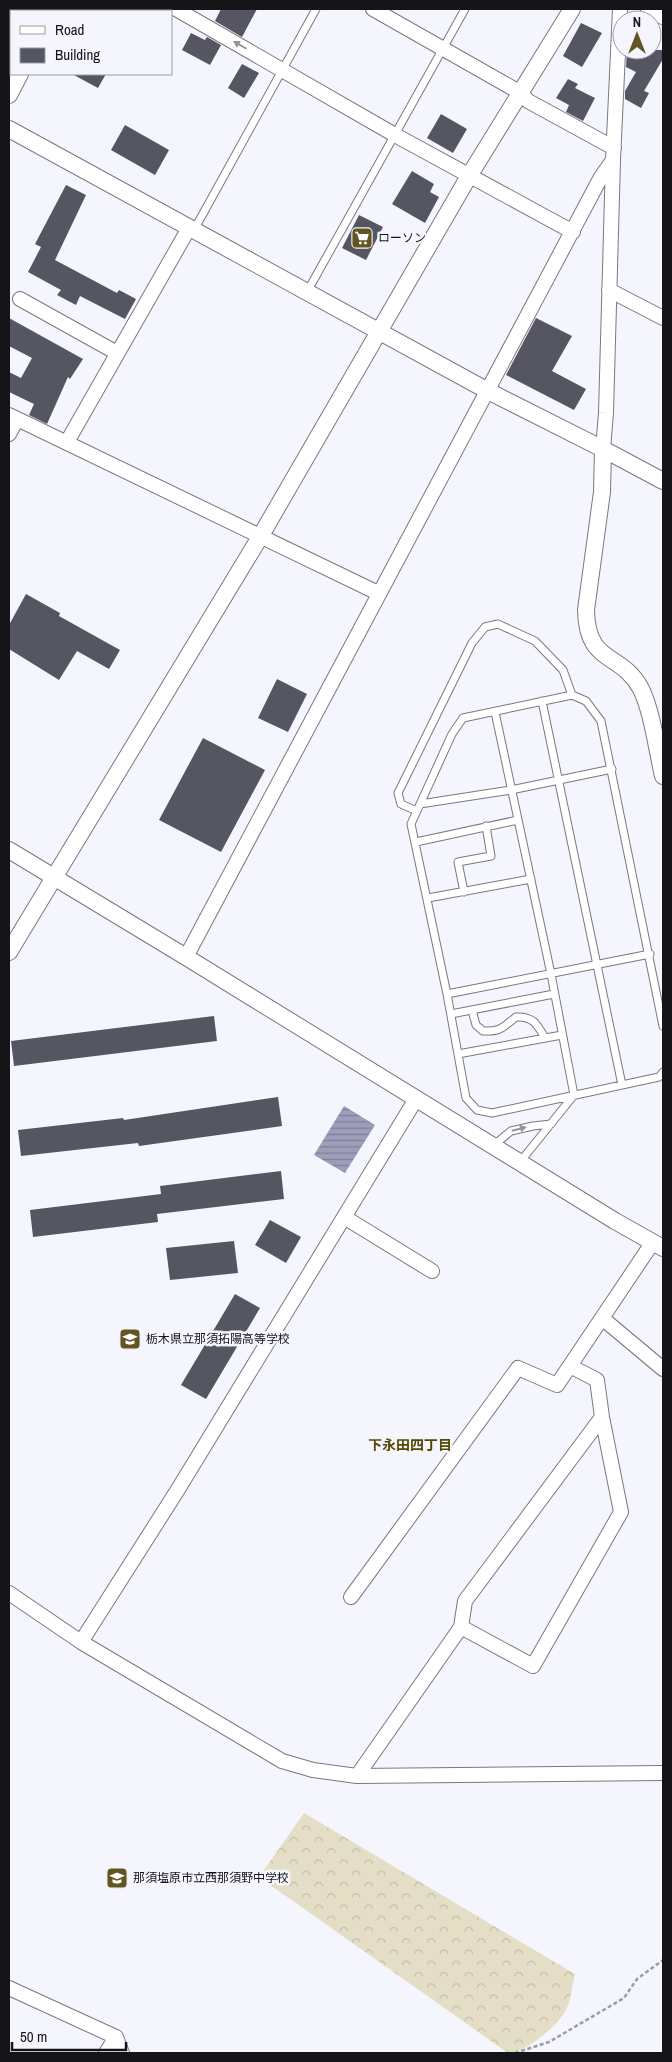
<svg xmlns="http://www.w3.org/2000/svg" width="672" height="2062" font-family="'Archivo Narrow','Noto Sans JP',sans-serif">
  <defs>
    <pattern id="forest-crowns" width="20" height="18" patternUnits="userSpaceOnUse" patternTransform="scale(1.25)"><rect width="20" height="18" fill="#e5dec7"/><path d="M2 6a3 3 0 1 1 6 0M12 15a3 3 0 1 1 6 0" fill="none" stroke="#c4beaa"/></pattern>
    <pattern id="water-rules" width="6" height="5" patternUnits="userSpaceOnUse" patternTransform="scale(1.25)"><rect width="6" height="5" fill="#9e9dba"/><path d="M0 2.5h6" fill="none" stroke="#807f96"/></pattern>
  </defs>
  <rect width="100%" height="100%" fill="#f5f5fe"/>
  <path fill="url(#forest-crowns)" d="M304 1813 575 1974C572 1985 571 2002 565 2012 556 2027 525 2053 508 2053L259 1877Z"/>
  <path fill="url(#water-rules)" d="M344 1106 375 1125 345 1173 314 1155Z"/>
  <path fill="#565662" d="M221 9H257L242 37 215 21Z
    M581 23 602 33 582 67 563 56Z
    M191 33 205 40 207 37 221 45 210 65 182 50Z
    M627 50H663V59L644 91 649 93 641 108 625 99V91L636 72 626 67Z
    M242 64 259 73 244 98 228 88Z
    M72 74H106L98 88Z
    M568 79 578 84 575 88 595 98 583 121 566 112 569 105 556 98Z
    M441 114 467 129 453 153 427 138Z
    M125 125 169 150 155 175 111 150Z
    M412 171 434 184 430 192 439 197 425 223 392 204Z
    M66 185 86 195 55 260 117 293 119 290 136 299 125 319 80 296 76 305 57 295 61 290 28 272 41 247 35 244Z
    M359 215 383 227 366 260 342 248Z
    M9 318 83 359 70 379 68 377 47 424 29 415 34 404 9 392V372L21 378 32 358 9 346Z
    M536 318 572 336 552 371 586 389 574 410 506 375Z
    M26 594 60 613 59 616 120 650 109 669 77 651 59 680 9 649V625Z
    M277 679 307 694 288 732 258 718Z
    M203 738 265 770 221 852 159 820Z
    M214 1016 217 1041 14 1066 11 1041Z
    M278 1097 282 1126 139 1146 138 1143 21 1156 18 1130 123 1118 124 1120Z
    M281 1171 284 1199 157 1214 158 1222 33 1237 30 1210 161 1194 160 1186Z
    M270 1220 301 1237 286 1263 255 1245Z
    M234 1241 238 1273 170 1280 166 1248Z
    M235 1294 260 1308 206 1399 181 1385Z"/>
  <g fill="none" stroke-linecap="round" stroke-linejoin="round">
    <g stroke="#787885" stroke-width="9">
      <path id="service" d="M12 9 16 11
        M9 51 11 52
        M194 230 316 9
        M307 292 465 9
        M542 701 622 1085
        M495 712 551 974 574 1095 520 1162
        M420 804 511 790 612 769
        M417 811 401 804 398 793 472 643 485 627 498 624 535 641 563 670 572 695
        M416 842 518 820
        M464 892 458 862 491 856 486 826
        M428 898 531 879
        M447 994 650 954
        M472 1010 476 1025 483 1031C501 1032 503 1027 516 1017 533 1016 537 1024 545 1038
        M451 1014 554 994
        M663 1026 601 721 586 701 572 695 463 718 452 734 411 824 447 994 466 1098 477 1110 492 1113 659 1077 663 1072
        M458 1054 562 1035
        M494 1145 511 1131 533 1126 551 1124"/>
    </g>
    <g stroke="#787885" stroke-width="16">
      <path id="minor" d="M176 9 395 135 573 232
        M373 9 521 93 528 101 614 148
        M609 290 663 318
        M20 299 117 353
        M9 415 378 593
        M9 434 17 419
        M67 442 189 228
        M603 449 606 413 613 160 620 9
        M186 957 601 177 613 160
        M344 1217 432 1271
        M602 1318 663 1369
        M9 1593 81 1642 282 1761 313 1770 357 1776 663 1773
        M351 1597 518 1368 557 1385 653 1242
        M461 1627 533 1666 621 1512 602 1417 597 1380 570 1366
        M81 1642 177 1491 416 1099
        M357 1776 461 1627 465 1601 602 1417
        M9 1988 116 2037 122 2053
        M106 2053 116 2037"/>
    </g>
    <g stroke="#787885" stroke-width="18">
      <path id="tertiary" d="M649 9 663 16
        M53 11 55 9
        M9 95 20 74
        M9 129 488 391 603 449 663 481
        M603 449 602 492 586 610C587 666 621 651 641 689 652 711 657 750 663 776
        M9 850 186 957 615 1221 663 1248
        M9 952 260 537 469 176 572 9"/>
    </g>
    <path stroke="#9c9ca4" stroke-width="2.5" stroke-dasharray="4 2.5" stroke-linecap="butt" d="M31 9 36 11
      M515 2053 549 2042 624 1998 637 1979 663 1960"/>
    <use href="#service" stroke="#fff" stroke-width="7"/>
    <use href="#minor" stroke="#fff" stroke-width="14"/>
    <use href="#tertiary" stroke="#fff" stroke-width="16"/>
  </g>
  <defs><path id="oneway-solid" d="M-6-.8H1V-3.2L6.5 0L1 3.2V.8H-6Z" transform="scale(1.25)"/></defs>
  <g fill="#959598">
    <use href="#oneway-solid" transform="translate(240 45) rotate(-150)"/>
    <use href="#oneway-solid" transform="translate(519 1129) rotate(-14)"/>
  </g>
  <defs>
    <g id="supermarket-square" transform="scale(1.125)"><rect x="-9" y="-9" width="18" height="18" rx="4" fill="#625521" stroke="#f5f5fe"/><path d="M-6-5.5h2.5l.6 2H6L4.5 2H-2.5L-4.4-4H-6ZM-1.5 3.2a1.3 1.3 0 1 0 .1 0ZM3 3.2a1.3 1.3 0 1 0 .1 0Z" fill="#fff"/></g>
    <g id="school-square" transform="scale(1.125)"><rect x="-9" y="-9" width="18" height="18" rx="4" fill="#625521" stroke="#f5f5fe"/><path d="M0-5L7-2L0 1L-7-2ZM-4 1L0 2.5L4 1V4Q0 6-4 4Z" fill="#fff"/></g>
  </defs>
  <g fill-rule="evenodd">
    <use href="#supermarket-square" x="362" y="238"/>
    <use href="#school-square" x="130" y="1339"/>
    <use href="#school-square" x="117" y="1878"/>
  </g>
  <g text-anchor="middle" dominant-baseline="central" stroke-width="5" stroke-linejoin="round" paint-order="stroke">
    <g font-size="12" fill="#141419" stroke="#f5f5fe" text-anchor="start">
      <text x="378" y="238">ローソン</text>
      <text x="146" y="1339">栃木県立那須拓陽高等学校</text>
      <text x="133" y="1878">那須塩原市立西那須野中学校</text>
    </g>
    <g font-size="14" font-weight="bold" fill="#564704" stroke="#f5f5fe">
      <text x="410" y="1445">下永田四丁目</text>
    </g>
  </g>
  <rect width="672" height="2062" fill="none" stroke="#141419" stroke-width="20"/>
  <rect x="10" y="10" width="162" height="65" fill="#f5f5fe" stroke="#9b9ba2"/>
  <rect x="20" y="26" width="25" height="8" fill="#ffffff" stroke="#9b9ba2"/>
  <text x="55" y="35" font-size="15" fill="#141419">Road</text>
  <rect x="20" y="48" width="25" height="15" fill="#565662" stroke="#9b9ba2"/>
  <text x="55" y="60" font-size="15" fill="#141419">Building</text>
  <g transform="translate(637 35)"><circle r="24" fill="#f5f5fe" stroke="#9b9ba2"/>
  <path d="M0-4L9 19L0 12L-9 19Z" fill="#625521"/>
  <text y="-8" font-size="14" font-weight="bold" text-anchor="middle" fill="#141419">N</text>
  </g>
  <path d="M12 2042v8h114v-8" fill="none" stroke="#141419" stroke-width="2.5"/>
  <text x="20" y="2042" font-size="15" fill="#141419" stroke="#f5f5fe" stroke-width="4" paint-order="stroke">50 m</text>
</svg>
